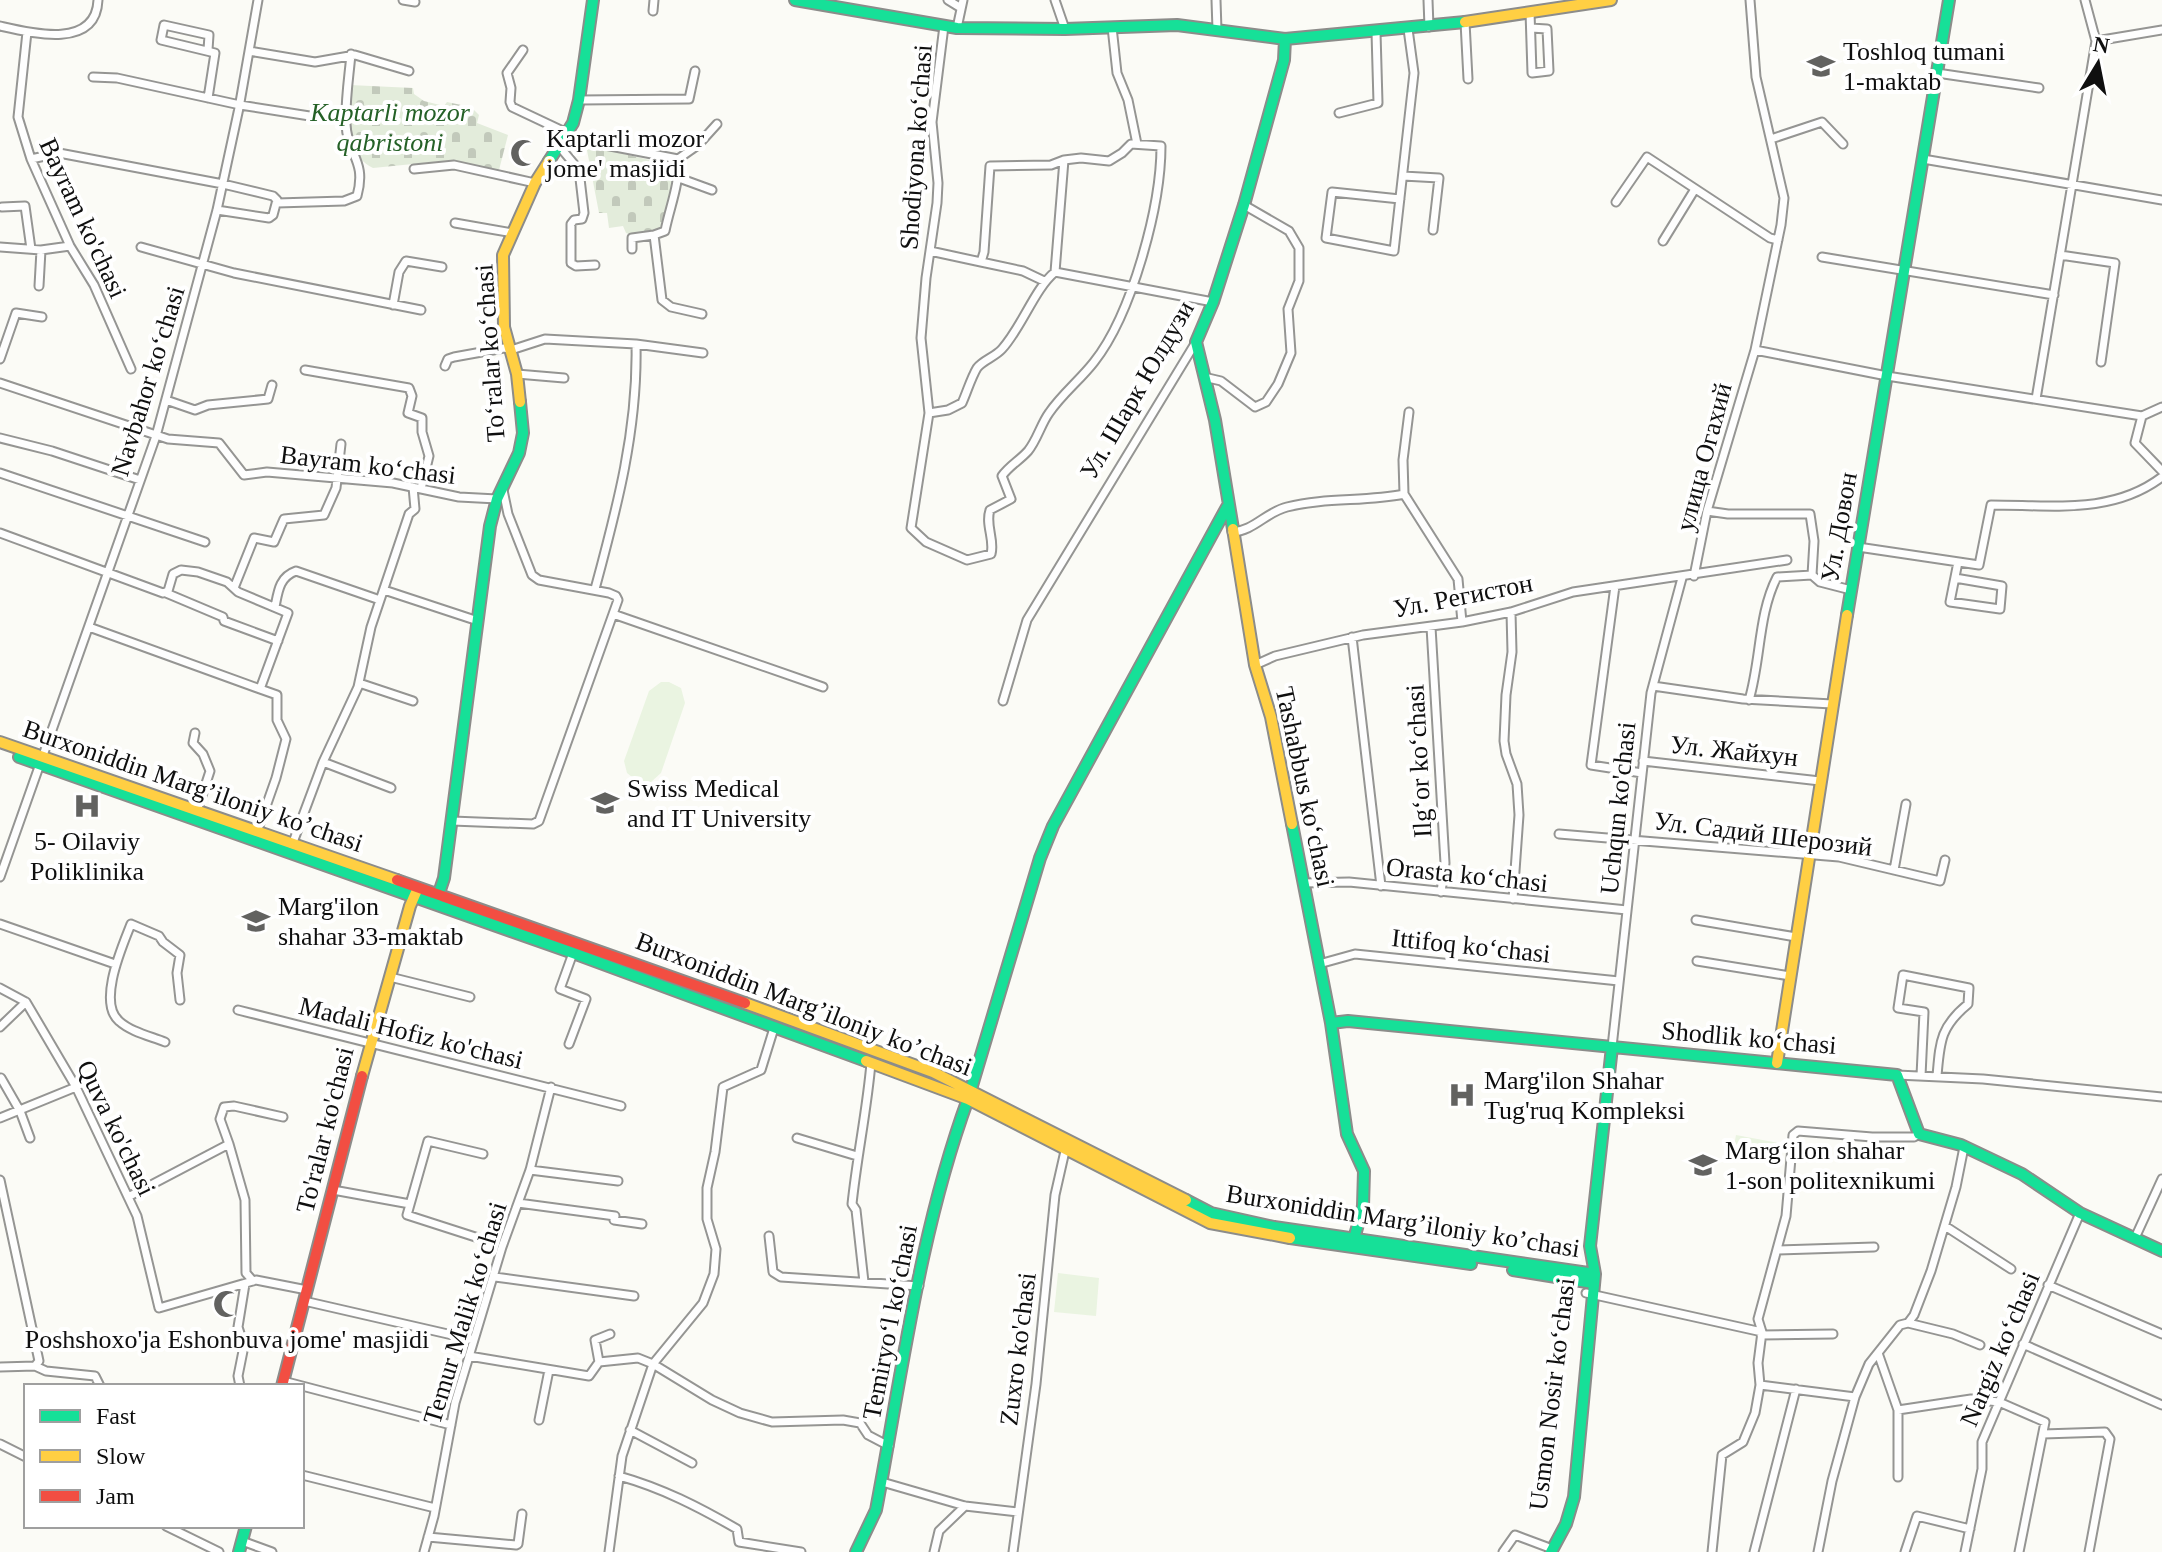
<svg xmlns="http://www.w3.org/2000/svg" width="2162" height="1552" font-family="Georgia,serif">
  <defs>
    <pattern id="cemetery-stones" width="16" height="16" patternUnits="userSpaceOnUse" patternTransform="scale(2)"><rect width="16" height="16" fill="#e3ecdb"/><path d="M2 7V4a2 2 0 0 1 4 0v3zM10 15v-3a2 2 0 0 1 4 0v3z" fill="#c2c9bb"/></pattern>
  </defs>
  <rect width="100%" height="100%" fill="#fbfbf6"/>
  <path fill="url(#cemetery-stones)" d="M350 85 413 88 414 94 424 101 444 106 447 102 471 107 479 115 477 123 508 135 499 170 453 160 373 168C343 153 348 114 350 85Z
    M586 145 654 161 676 177 659 231 634 236 626 233 623 226 609 228 607 213H599Z"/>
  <path fill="#eaf4e1" d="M661 682H669L681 688 685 703 661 773 651 782H638L627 773 624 761 649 691Z
    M1736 1135 1784 1144 1780 1165 1732 1156Z
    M1058 1273 1099 1278 1096 1316 1054 1312Z"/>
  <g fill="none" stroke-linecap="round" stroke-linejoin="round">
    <g stroke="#959593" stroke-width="11">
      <path id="street" d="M403 0 415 2
        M948 0 961 8
        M1055 0 1065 29
        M1216 0 1217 30
        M1428 0 1429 27
        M653 11 654 0
        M1530 12 1532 73 1549 71 1547 29 1531 28
        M1465 22 1468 79
        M0 26C30 33 96 50 98 0
        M1112 27 1117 73 1128 100 1137 144
        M957 28 963 0
        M27 32 18 117 31 159 70 246 94 285 131 369
        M2096 41 2162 30
        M208 50 209 35 164 25 161 40 215 53 208 98
        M523 50 507 73 511 88 510 102 512 107 584 141 678 159C680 184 670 206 665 231L654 235 662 300 671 307 702 314
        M249 51 315 62 355 55 409 71
        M1937 73 2039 88
        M93 77 117 78 240 105 316 117
        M579 100 689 99 695 71
        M1339 113 1378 103 1376 32
        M1771 139 1822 122 1843 144
        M559 146 579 170 584 213 582 219 574 220 571 224V263L576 266 595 265
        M31 159 59 153 223 184 273 196 277 200 273 215 269 218 217 210
        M678 159 698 145 717 124
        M1923 159 2162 200
        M414 169 454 165 535 183
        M1403 176 1439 178 1433 230
        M679 178 712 190
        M1400 199 1332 192 1326 238 1394 251 1414 73 1408 29
        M1616 202 1647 157 1770 238 1778 240
        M277 203 344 201 357 196C367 160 347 155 346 124 345 101 349 77 351 54
        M2 207 25 206 31 249
        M455 223 513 233
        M1663 241 1695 189
        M0 247 41 250 70 246
        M141 247 234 273 421 310
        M632 249V238L654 235
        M930 251 981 262 984 252 990 166 1051 165 1064 160 1081 158 1109 161 1122 153 1131 144 1161 146C1161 206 1132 314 1094 362 1080 380 1062 394 1049 413 1041 424 1037 440 1028 451 1020 460 1009 466 1002 476L1011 499 990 510C985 525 995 540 991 554L967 560 926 542 911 528 929 413 921 338 926 278 937 203 938 183 932 122 944 26
        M2060 255 2115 263 2101 362
        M1822 257 2054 295
        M981 262 1023 271 1044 281
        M1055 272 1213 302
        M39 286 41 250
        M393 305 399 272 406 261 442 267
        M636 344 703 353
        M1755 350 1887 376 2142 416
        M0 359 16 313 42 317
        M445 366 448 359 454 357 504 348 511 350 545 339 636 344C638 429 617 508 595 589
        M305 370 409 388 412 396 408 413 422 418V432L429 456 421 489
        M517 374 564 378
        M1204 377 1221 381 1255 407 1266 402 1278 384 1291 353 1288 309 1299 281V248L1289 231 1244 205
        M0 383 168 439 219 443 244 475 267 472 393 483 459 497 497 499
        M2036 399 2096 41 2085 0
        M166 400 195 410 208 405 268 399 272 385
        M2162 407 2142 416 2135 443 2162 471
        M1409 412 1403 460 1404 494 1458 579 1462 622
        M929 413 948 410 962 403C967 392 971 378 977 368 983 360 995 357 1002 349 1022 327 1035 288 1055 272L1064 160
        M0 438 52 451 140 480
        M0 473 205 542
        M1707 511 1728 514H1810L1814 541 1812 575 1777 577C1758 614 1761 660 1749 700
        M1232 532C1254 531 1266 512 1287 507 1326 497 1366 502 1404 494
        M0 533 163 593 168 591 173 574 181 570 198 572 227 582 238 592 288 613 260 689 89 627
        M1858 547 1979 565 1991 505C2051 505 2112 515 2162 477
        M1812 575 1820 582 1851 590
        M1694 576 1707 511 1755 350 1781 225 1784 198 1756 77 1750 0
        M1955 578 2002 586 2000 609 1950 602 1958 562
        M1615 586 1591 765 1642 773
        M234 588 254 538 274 542 284 519 324 515 336 488 341 444
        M384 590 478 621
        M166 593 223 617 224 621 278 641
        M275 607C278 592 279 577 296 571L380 600
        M1511 612 1512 652 1506 695 1504 741 1506 754 1517 784 1519 815 1513 899
        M613 614 823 687
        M1431 627 1445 863 1441 892
        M1352 637 1381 886
        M1255 665 1275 656 1363 635 1462 622 1511 612 1573 592 1787 560
        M359 683 413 701
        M1653 686 1743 699 1832 704
        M1003 701 1027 620 1196 342
        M195 733 193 743 203 754 210 771 197 811
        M1643 761 1820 781
        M323 762 391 788
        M452 821 533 824 539 821 618 600 616 596 609 593 539 580 532 575 508 514 503 490
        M257 832 276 778 286 739 277 720V695L260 689
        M1559 834 1839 857 1940 881 1945 860
        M292 845 323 762 358 687 371 627 409 514 415 509 413 487
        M1894 870 1906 804
        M0 877 156 436 217 210 239 108 258 0
        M1303 883 1349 882 1627 910
        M1696 920 1796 937
        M0 924 115 964
        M1697 961 1790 976
        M1319 964 1355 954 1619 981
        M390 977 470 997
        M0 988 26 1002 76 1087 137 1216 159 1308 256 1280 307 1290
        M238 1010 621 1106
        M0 1027 26 1002
        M165 1042C150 1036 131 1032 119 1021 97 1002 123 945 131 924L159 936 163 942 180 955 177 973 180 1000
        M569 1044 586 999 560 989 573 953
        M1612 1047 1651 693 1682 578
        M1897 1075 1983 1079 2162 1097
        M1921 1076 1924 1012 1898 1008 1903 975 1969 988 1968 1004C1940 1027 1940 1042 1937 1076
        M1 1078 20 1111 30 1138
        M0 1118 76 1087
        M797 1138 857 1156
        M229 1144 220 1119 224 1107 234 1106 283 1117
        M483 1154 428 1141 407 1215 494 1243
        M530 1170 618 1181
        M0 1180 39 1361 35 1366 0 1367
        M333 1190 410 1204
        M128 1197 229 1144 245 1200 246 1273 253 1281
        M518 1203 615 1216 614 1220 642 1224
        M1945 1226 2011 1269
        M769 1236 773 1272 781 1277 919 1286
        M2135 1238 2162 1179
        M1777 1250 1874 1247
        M495 1277 634 1296
        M864 1282 856 1210 852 1204C857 1156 867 1110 871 1063
        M2048 1285 2162 1334
        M1586 1293 1762 1332
        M304 1301 474 1340
        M1908 1323 1953 1334 1980 1345
        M1761 1335 1833 1334
        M2023 1344 2162 1405
        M1878 1353 1898 1410 1971 1399 1999 1402 2045 1422 2019 1552
        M469 1356 589 1376 599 1362 638 1358 653 1364 712 1400 740 1413 772 1422 843 1420 860 1423 868 1435 889 1446
        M599 1362 595 1340 610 1334
        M35 1366 46 1371 95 1376 100 1386
        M283 1381 451 1425
        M1760 1385 1855 1397
        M240 1386 238 1376 244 1346 238 1327 245 1284
        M539 1420 549 1370
        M630 1430 692 1463
        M2043 1434 2105 1432 2110 1439 2089 1552
        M0 1444 26 1457
        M302 1475 435 1508
        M619 1476C662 1488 699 1507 737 1529L739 1542 801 1552
        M1898 1477V1410
        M882 1482 965 1506 1018 1512
        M166 1526 219 1552
        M428 1537 516 1545 518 1544 522 1514
        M242 1541 272 1552
        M424 1552 434 1516 455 1403 502 1247 530 1170 551 1087
        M609 1552 622 1456 653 1364 703 1303 714 1274 716 1249 707 1219V1188L715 1152 723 1087 761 1070 774 1028
        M934 1552 939 1531 965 1506
        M1013 1552 1036 1384 1055 1195 1065 1151
        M1503 1552 1515 1535 1547 1547
        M1712 1552 1722 1455 1743 1442 1755 1413 1760 1385 1758 1363 1762 1332 1758 1319 1786 1216 1793 1135 1798 1131 1872 1137H1914L1919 1134
        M1754 1552 1796 1389
        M1818 1552 1832 1481 1855 1397 1869 1364 1900 1325 1908 1323 1914 1315 1931 1271 1956 1187 1964 1147
        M1905 1552 1917 1516 1970 1529
        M1965 1552 1982 1469V1442L2080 1213"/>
    </g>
    <g stroke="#8c8c8a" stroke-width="14">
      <path id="fast" d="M795 0 957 28 1065 29 1177 25 1285 39 1465 22
        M549 161 573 123 579 100 593 0
        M1233 529 1215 420 1196 342 1213 302 1244 205 1284 60 1285 39
        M1847 615 1949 0
        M19 757 573 953 866 1061
        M1292 824 1331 1023 1347 1134 1364 1171 1363 1206 1354 1239
        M437 899 444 878 490 526 497 499 519 453 523 433 520 402
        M1331 1023 1348 1021 1897 1075 1919 1134 1961 1145 2022 1174 2080 1213 2162 1251
        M971 1089 1040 858 1053 826 1227 507
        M1186 1200 1211 1213 1274 1227 1595 1274
        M1290 1238 1471 1264
        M1590 1246 1612 1047
        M1513 1270 1593 1283
        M239 1552 246 1526
        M856 1552 876 1510C902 1373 920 1230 968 1099
        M1551 1552 1566 1524 1574 1497 1595 1274 1590 1246"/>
    </g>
    <g stroke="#8c8c8a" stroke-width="14">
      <path id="slow" d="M1465 22 1611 0
        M520 402 517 374 504 327 503 255 535 183 549 161
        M1233 529 1255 665 1271 717 1292 824
        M0 742 397 880
        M745 1003 933 1072 1186 1200
        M866 1061 968 1099 1210 1223 1290 1238
        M1777 1063 1847 615
        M362 1076 410 906 417 890"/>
    </g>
    <g stroke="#8c8c8a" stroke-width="14">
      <path id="jam" d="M397 880 745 1003
        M282 1386 362 1076"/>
    </g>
    <use href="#street" stroke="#fefefe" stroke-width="7"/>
    <use href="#fast" stroke="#16e098" stroke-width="10"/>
    <use href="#slow" stroke="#ffcf43" stroke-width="10"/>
    <use href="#jam" stroke="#f24e42" stroke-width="10"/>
  </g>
  <defs>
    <g id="school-bare" transform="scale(2.16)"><path d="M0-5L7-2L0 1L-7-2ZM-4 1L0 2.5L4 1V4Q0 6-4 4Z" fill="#626260" stroke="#fff" stroke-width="2.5" paint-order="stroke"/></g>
    <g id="mosque-bare" transform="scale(2.16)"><path d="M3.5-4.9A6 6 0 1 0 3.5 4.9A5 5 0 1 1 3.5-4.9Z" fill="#626260" stroke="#fff" stroke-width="2.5" paint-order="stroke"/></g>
    <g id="university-bare" transform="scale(2.16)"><path d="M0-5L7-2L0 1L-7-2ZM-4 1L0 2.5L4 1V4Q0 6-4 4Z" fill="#626260" stroke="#fff" stroke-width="2.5" paint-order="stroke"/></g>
    <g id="hospital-bare" transform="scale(2.16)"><path d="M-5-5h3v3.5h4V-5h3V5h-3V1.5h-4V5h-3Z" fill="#626260" stroke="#fff" stroke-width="2.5" paint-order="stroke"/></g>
  </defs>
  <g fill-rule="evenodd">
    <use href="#school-bare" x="1821" y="66"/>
    <use href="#mosque-bare" x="524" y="153"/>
    <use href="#university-bare" x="605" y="803"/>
    <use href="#hospital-bare" x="87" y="806"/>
    <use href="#school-bare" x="256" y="921"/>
    <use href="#hospital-bare" x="1462" y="1095"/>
    <use href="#school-bare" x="1703" y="1165"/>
    <use href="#mosque-bare" x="227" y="1304"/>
  </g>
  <g text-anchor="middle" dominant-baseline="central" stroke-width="8" stroke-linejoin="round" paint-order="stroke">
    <g font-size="26" fill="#0f0f0f" stroke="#fff" text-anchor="start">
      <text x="1843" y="51">Toshloq tumani<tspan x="1843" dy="30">1-maktab</tspan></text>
      <text x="546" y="138">Kaptarli mozor<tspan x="546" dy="30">jome' masjidi</tspan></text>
      <text x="627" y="788">Swiss Medical<tspan x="627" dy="30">and IT University</tspan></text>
      <text x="87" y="841" text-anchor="middle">5- Oilaviy<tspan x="87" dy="30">Poliklinika</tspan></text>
      <text x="278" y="906">Marg'ilon<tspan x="278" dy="30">shahar 33-maktab</tspan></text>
      <text x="1484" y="1080">Marg'ilon Shahar<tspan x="1484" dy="30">Tug'ruq Kompleksi</tspan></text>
      <text x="1725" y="1150">Margʻilon shahar<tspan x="1725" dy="30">1-son politexnikumi</tspan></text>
      <text x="227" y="1339" text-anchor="middle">Poshshoxo'ja Eshonbuva jome' masjidi</text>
    </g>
    <g font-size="26" font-style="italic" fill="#256127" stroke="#fff">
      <text x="390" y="112">Kaptarli mozor<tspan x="390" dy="30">qabristoni</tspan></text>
    </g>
    <g font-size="26" fill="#0f0f0f" stroke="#fff">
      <text transform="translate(916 147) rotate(-86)">Shodiyona koʻchasi</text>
      <text transform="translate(83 218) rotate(65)">Bayram ko'chasi</text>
      <text transform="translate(490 353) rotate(-94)">Toʻralar koʻchasi</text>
      <text transform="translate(148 381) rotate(-73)">Navbahor koʻchasi</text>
      <text transform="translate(1137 390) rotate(-60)">Ул. Шарк Юлдузи</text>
      <text transform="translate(1704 457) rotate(-75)">улица Огахий</text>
      <text transform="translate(368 465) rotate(7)">Bayram koʻchasi</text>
      <text transform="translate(1839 527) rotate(-80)">Ул. Довон</text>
      <text transform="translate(1463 596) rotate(-11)">Ул. Регистон</text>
      <text transform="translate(1734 751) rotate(6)">Ул. Жайхун</text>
      <text transform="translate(1419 761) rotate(-93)">Ilgʻor koʻchasi</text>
      <text transform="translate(193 786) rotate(19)">Burxoniddin Marg’iloniy ko’chasi</text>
      <text transform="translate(1305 787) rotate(78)">Tashabbus koʻchasi</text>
      <text transform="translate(1618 808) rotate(-84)">Uchqun ko'chasi</text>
      <text transform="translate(1763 834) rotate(7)">Ул. Садий Шерозий</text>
      <text transform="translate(1467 875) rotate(6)">Orasta koʻchasi</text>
      <text transform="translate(1471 946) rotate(6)">Ittifoq koʻchasi</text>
      <text transform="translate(804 1004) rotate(21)">Burxoniddin Marg’iloniy ko’chasi</text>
      <text transform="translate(411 1033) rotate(14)">Madali Hofiz ko'chasi</text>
      <text transform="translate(1749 1038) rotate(5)">Shodlik koʻchasi</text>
      <text transform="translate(116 1128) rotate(64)">Quva ko'chasi</text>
      <text transform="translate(325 1130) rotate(-76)">To'ralar ko'chasi</text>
      <text transform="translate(1403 1221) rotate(9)">Burxoniddin Marg’iloniy ko’chasi</text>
      <text transform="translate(465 1313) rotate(-73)">Temur Malik koʻchasi</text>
      <text transform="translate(890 1322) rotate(-79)">Temiryoʻl koʻchasi</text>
      <text transform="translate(1018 1349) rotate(-83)">Zuxro ko'chasi</text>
      <text transform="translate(2000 1349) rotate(-67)">Nargiz koʻchasi</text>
      <text transform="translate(1552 1394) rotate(-83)">Usmon Nosir ko‘chasi</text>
    </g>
  </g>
  <rect x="24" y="1384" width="280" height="144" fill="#ffffff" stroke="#9f9f9f" stroke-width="2"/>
  <rect x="40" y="1410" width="40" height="12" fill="#16e098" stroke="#9f9f9f" stroke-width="2"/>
  <text x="96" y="1424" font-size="24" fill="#0f0f0f">Fast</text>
  <rect x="40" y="1450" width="40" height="12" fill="#ffcf43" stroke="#9f9f9f" stroke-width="2"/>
  <text x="96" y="1464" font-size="24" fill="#0f0f0f">Slow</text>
  <rect x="40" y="1490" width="40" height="12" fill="#f24e42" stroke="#9f9f9f" stroke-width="2"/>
  <text x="96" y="1504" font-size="24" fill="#0f0f0f">Jam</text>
  <g transform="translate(2098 64) rotate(10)" stroke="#ffffff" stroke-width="6" paint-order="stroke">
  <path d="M0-6L14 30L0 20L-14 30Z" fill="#0f0f0f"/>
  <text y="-12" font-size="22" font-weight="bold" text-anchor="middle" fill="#0f0f0f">N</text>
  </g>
</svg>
